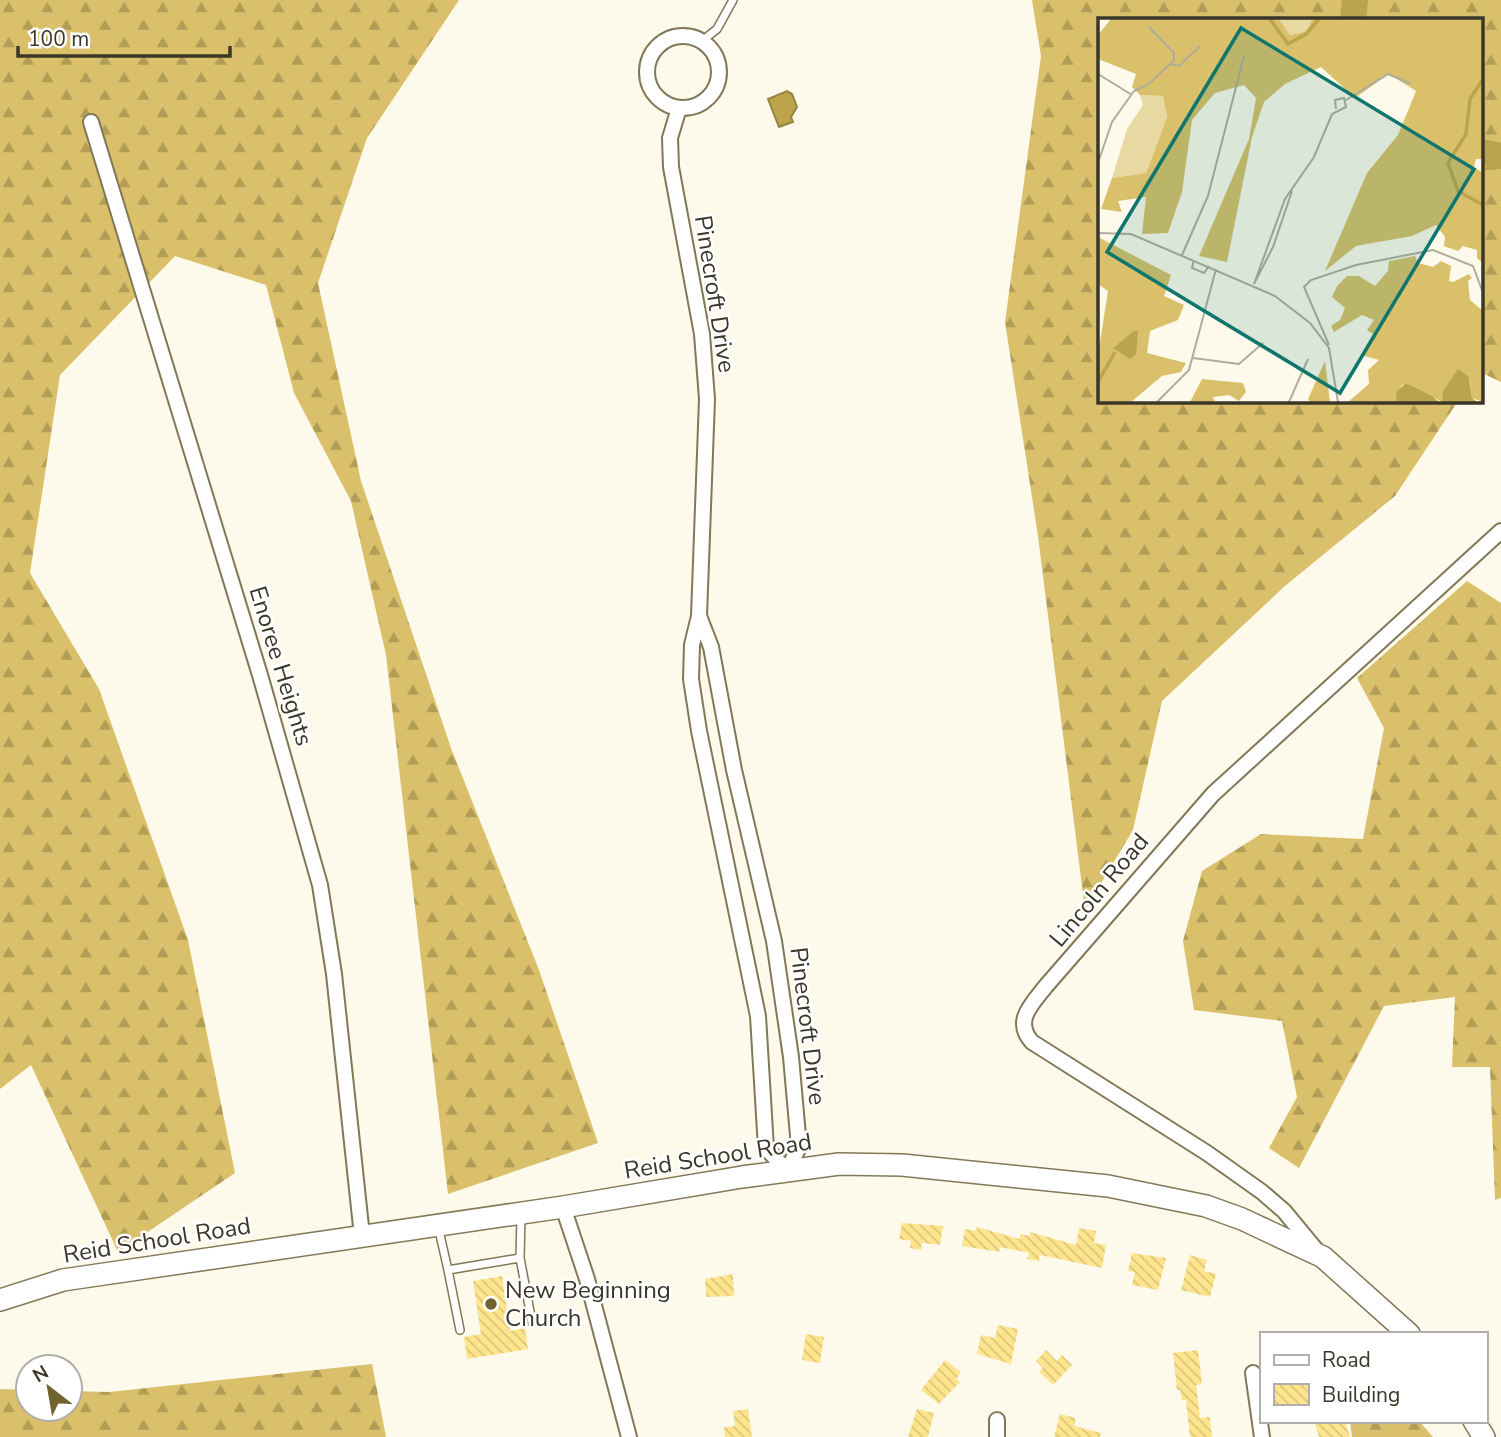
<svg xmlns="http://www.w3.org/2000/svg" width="1501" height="1437" font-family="'Nunito Sans',sans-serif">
  <defs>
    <pattern id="forest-firs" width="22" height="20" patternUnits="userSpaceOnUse" patternTransform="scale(1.75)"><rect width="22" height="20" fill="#dac06a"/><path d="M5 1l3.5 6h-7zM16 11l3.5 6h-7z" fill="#b29d57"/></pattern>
    <pattern id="building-back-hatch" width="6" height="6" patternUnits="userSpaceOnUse" patternTransform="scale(1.75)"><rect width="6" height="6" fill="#fee58d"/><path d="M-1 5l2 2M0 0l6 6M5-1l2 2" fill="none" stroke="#dac57a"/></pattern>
  </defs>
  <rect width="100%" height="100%" fill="#fefaeb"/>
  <path fill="url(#forest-firs)" d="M0 0H459L367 138 318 283 361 481 451 748 539 970 598 1143 448 1194 386 655 351 501 294 393 266 285 175 256 60 375 30 573 99 689 188 940 235 1173 118 1252 31 1065 0 1089Z
    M1032 0H1501V382L1482 373V19H1100V401H1458L1395 496 1285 586 1162 701 1133 830 1085 910 1038 536 1005 322 1041 56Z
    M1467 581 1501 603V1198L1495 1200 1490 1067H1452L1455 997 1384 1006 1299 1168 1269 1148 1297 1097 1282 1021 1194 1010 1183 941 1202 871 1261 834 1363 839 1384 728 1357 678Z
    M372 1364 386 1437H0V1389L28 1390V1409H70V1391L109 1392Z
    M1350 1421H1419L1433 1437H1352Z"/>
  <path fill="#bca44c" stroke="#958341" stroke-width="2" d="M787 91 792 94 797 107 791 117 793 122 779 127 768 99Z"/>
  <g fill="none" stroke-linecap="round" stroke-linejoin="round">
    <path stroke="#bca44c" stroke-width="26" d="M1353 19 1355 0
      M1482 152 1501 156"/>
  </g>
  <path fill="url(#building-back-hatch)" d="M902 1223 943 1226 940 1245 922 1243 921 1250 910 1248 911 1241 899 1239Z
    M977 1227 1020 1239V1234L1030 1236V1232L1076 1245 1079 1228 1096 1231 1094 1243 1106 1245 1102 1268 1040 1255 1039 1261 1027 1259 1029 1253 1000 1247 999 1252 962 1246 965 1229 976 1231Z
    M1132 1253 1166 1258 1158 1290 1132 1285 1135 1272 1128 1271Z
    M1190 1255 1207 1260 1204 1271 1216 1274 1210 1297 1181 1290Z
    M733 1274 734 1296 706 1297 705 1279Z
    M502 1276 510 1331 525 1328 528 1349 467 1359 464 1337 481 1334 473 1281Z
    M998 1325 1018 1329 1011 1364 977 1354 981 1335 995 1338Z
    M806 1334 824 1337 820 1363 802 1360Z
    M1046 1350 1057 1361 1062 1355 1072 1365 1053 1385 1039 1372 1043 1368 1036 1361Z
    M1198 1350 1202 1384 1196 1385 1200 1418 1210 1417 1212 1437H1190L1186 1400H1182L1180 1390H1177L1173 1353Z
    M945 1360 961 1372 956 1379 960 1382 939 1404 921 1390Z
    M748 1409 752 1437H725L724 1427 735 1426 733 1411Z
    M917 1409 934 1413 928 1437H908Z
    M1060 1414 1076 1418 1074 1426 1101 1433 1100 1437H1054Z
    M1314 1421H1345L1350 1437H1319Z"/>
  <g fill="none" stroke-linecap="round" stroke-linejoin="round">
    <g stroke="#827858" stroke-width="10">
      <path id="lane" d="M702 41 717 29 733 0
        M438 1226 448 1270 520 1258 521 1216
        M520 1258 532 1322
        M448 1270 460 1330"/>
    </g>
    <g stroke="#827858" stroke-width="18">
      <path id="street" d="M647 72a36 36 0 1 1 72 0a36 36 0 1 1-72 0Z
        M679 108 670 138 671 167 702 334 707 399 699 616 692 645 691 679 699 731 758 1016 766 1148 787 1171 799 1147 791 1057 774 941 734 770 711 647 699 616
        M91 122 260 675 320 885 334 974 362 1236
        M563 1207 587 1279 629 1437
        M1317 1251 1284 1211 1262 1192 1207 1153 1032 1042C1013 1021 1032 1004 1046 986L1213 794 1501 531
        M1253 1373 1262 1437
        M997 1420V1437"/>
    </g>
    <g stroke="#827858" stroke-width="24">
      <path id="secondary" d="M0 1300 63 1280 563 1207 742 1177 839 1164 902 1165 1108 1186 1206 1206 1242 1219 1323 1257 1409 1334
        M1474 1421 1484 1437"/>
    </g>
    <use href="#lane" stroke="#fff" stroke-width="7"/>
    <use href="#street" stroke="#fff" stroke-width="14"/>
    <use href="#secondary" stroke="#fff" stroke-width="21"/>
  </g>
  <circle fill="#716330" stroke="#fff" stroke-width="2.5" cx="491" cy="1304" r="7"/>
  <g text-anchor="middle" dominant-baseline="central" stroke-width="5" stroke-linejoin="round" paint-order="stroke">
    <g font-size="24" fill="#3a3628" stroke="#fff">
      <text transform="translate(715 294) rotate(81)">Pinecroft Drive</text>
      <text transform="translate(281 666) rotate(73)">Enoree Heights</text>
      <text transform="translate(1099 890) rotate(-50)">Lincoln Road</text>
      <text transform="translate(808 1026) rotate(83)">Pinecroft Drive</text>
      <text transform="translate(718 1156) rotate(-9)">Reid School Road</text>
      <text transform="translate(157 1240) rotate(-9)">Reid School Road</text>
    </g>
    <g font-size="24" fill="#3a3628" stroke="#fff" text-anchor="start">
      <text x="505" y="1290">New Beginning<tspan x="505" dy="28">Church</tspan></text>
    </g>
  </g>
  <g transform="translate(1098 18)">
    <rect width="385" height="385" fill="#fefaeb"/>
    <path d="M181 1H214L209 13 191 17ZM42 77 65 78 69 99 48 155 14 160 29 111 45 87Z" fill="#e8d8a2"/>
    <path d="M13 1H181L192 17 209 13 214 1H385V141H378L376 149 385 155V245L379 240V232L365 228 360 233 346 228 347 219 338 207 314 218 258 228 227 253 269 155 300 117 318 73 291 56 257 80 223 49 187 66 166 84 154 119 129 244 101 238 151 121 158 80 146 67 117 75 94 102 84 174 70 215 44 216 48 179 20 183 24 194 3 191 14 160 48 155 69 99 65 78 42 77 34 69 38 56 0 41V17ZM0 219 73 257 66 278 86 287 80 302 52 313 49 335 88 345 83 354 64 358 33 384H0V337L10 273 0 266ZM317 238 320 245 335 249 343 243 353 248 351 263 355 264 371 256 374 260 370 263 372 282 385 293V384L374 380 372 362 355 358 344 384 308 365 303 368 299 384H250L271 366 270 352 281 342 263 337 275 316 269 312 276 302 264 297 236 314 233 308 242 302 247 290 234 279 239 268 249 258H261L277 268 290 253 291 243ZM227 343 232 384H212L210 381ZM104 361 145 365 148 374 141 383 131 377 115 379 117 384H92Z" fill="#dac06a"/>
    <path d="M36 313H40L38 336 32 341 15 330ZM360 351 371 359 374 380 379 384H344L345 373ZM308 365 334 378 341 384H299L298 374Z" fill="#bca44c"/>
    <path fill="none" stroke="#bca44c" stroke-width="3.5" d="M172 1 190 26 208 16 221 1M385 61 372 81 368 116 350 145 360 173 385 187M0 364 17 334"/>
    <path fill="none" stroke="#b0ac9d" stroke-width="2" d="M73 46 81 48 102 28M0 56 34 77M248 82 290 56 313 66M0 145 14 104 36 73 51 66 76 42V35L51 9M0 215 33 216 177 278 212 305 231 330 240 384M84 237 110 178 146 38M96 242 94 250 106 255 111 248M156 266 187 181 216 139 234 96 248 89 246 80 237 82 238 91M156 266 175 229 194 173M231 327 206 269 213 262 258 247 335 232 375 248 385 275M95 340 141 346 165 325M59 384 91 352 118 251M191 384 210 341"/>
    <path fill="#0f766e" fill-opacity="0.15" stroke="#0f766e" stroke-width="3.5" d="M143 10 376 151 242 375 9 234Z"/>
    <rect width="385" height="385" fill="none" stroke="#3a3628" stroke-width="3.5"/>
  </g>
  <rect x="1260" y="1332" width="228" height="91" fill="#ffffff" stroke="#b0afa9" stroke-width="2"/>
  <rect x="1274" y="1355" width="35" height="10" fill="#ffffff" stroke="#b0afa9" stroke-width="2"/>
  <text x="1322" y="1367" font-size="21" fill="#3a3628">Road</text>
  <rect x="1274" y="1384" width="35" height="21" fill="url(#building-back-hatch)" stroke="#b0afa9" stroke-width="2"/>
  <text x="1322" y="1402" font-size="21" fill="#3a3628">Building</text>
  <g transform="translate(49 1388) rotate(329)"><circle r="33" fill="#ffffff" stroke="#b0afa9" stroke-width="2"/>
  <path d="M0-5L12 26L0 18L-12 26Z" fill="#716330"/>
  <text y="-10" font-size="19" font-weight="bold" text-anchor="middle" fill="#3a3628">N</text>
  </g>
  <path d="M18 46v10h212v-10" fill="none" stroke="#3a3628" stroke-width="3.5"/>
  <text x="28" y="46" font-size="21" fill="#3a3628" stroke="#ffffff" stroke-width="5" paint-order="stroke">100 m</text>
</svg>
